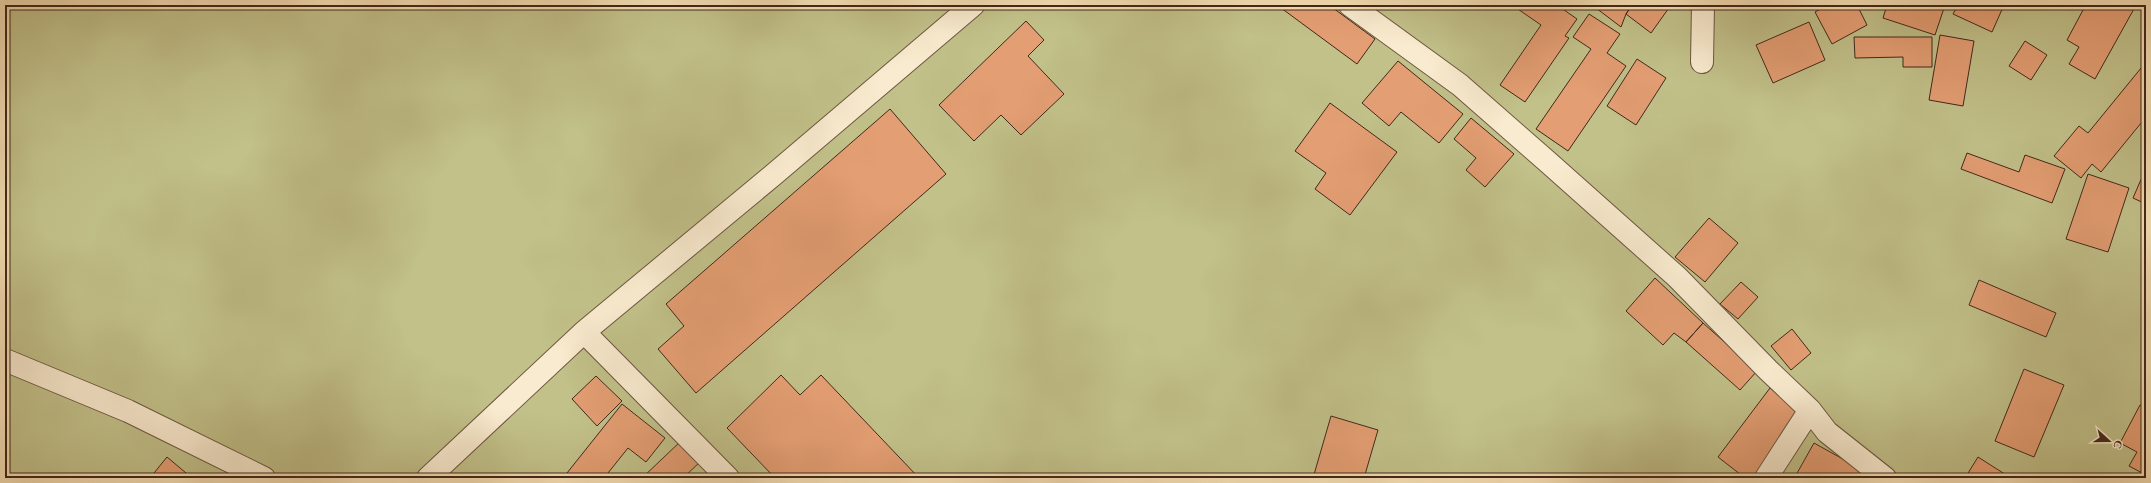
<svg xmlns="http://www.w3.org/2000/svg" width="2151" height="483" font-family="'EB Garamond',serif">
  <rect width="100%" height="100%" fill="#f6e0b5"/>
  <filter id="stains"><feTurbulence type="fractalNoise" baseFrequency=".005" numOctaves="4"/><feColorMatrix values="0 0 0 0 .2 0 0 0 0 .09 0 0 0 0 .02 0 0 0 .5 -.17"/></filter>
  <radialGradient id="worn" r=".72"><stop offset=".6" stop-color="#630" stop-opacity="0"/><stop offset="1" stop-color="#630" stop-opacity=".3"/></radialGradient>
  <path fill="#c2c18a" stroke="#827452" d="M5 5H2146V478H5Z"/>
  <path fill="#e49e73" stroke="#41281a" d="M1277 5H1329L1375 39 1357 64Z
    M1512 5H1557L1577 19 1565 36 1569 38 1525 102 1500 85 1541 25Z
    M1592 5H1632L1626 14 1621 27Z
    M1632 5H1671L1651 33 1626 14Z
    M1828 5H1857L1867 25 1832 44 1815 12Z
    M1887 5H1945L1935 35 1883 18Z
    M1958 5H2004L1992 32 1953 14Z
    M2075 5H2131L2135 7 2095 79 2069 64 2079 47 2067 40 2083 10Z
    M1589 14 1620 34 1607 53 1626 66 1568 151 1536 129 1591 49 1573 37Z
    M1026 21 1044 40 1028 56 1064 94 1021 135 1001 115 974 141 939 105Z
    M1809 22 1825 60 1773 83 1756 45Z
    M1940 35 1974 41 1963 106 1929 100Z
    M1854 37H1932V67H1903V57L1855 58Z
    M2025 41 2047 55 2031 80 2009 66Z
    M1637 59 1666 78 1636 125 1607 106Z
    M1398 61 1463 114 1439 143 1401 112 1389 126 1362 103Z
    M2146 62V117L2101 172 2092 164 2081 178 2054 156 2079 126 2088 133Z
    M1330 103 1397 152 1350 215 1315 189 1326 173 1295 151Z
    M890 109 946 174 696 393 658 349 684 326 666 304Z
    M1471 118 1514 154 1485 187 1466 170 1476 158 1454 139Z
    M1967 153 2019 172 2025 155 2065 169 2052 203 1961 169Z
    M2146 168V204L2133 198Z
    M2088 174 2129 188 2108 252 2066 239Z
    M1709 218 1738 243 1705 282 1675 257Z
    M1655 278 1703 323 1686 342 1674 333 1663 345 1626 311Z
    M1979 280 2056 313 2046 337 1969 305Z
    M1741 282 1758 297 1738 319 1720 304Z
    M1703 323 1757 371 1740 390 1686 342Z
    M1792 329 1811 353 1791 370 1771 346Z
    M2024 369 2064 385 2034 457 1995 441Z
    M781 375 800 395 821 375 919 478H775L727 428Z
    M596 376 622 401 597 426 572 399Z
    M1770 388 1802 412 1753 478H1745L1718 457Z
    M622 404 665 438 646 462 628 448 604 478H563Z
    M2140 405 2146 408V475L2129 466 2137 452 2120 443Z
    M1331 416 1378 430 1364 478H1313Z
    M682 440 701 461 683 478H642Z
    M1814 443 1877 478H1801L1796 475Z
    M167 457 192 478H150Z
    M1978 457 2011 478H1965Z"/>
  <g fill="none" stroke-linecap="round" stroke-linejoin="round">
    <g stroke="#6e5641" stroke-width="24">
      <path id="minor" d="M1350 5 1460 85 1549 163 1677 277 1768 370 1810 410 1827 432 1885 478
        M1702 62 1703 5
        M584 332 728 478
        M5 360 128 411 264 478
        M428 478 584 332 772 176 973 5
        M1766 478 1810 410"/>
    </g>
    <use href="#minor" stroke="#f9ebcf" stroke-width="22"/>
  </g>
  <rect width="2151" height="483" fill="none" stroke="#f6e0b5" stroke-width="20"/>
  <rect x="6" y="6" width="2139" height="471" fill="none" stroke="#41281a" stroke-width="2"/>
  <rect x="10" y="10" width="2131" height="463" fill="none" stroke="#41281a"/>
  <g transform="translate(2109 441) rotate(111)" stroke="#f9ebcf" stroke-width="3" paint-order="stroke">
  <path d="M0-3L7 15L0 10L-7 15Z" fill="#41281a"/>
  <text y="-6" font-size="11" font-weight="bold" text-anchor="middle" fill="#41281a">С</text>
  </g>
  <rect width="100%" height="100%" filter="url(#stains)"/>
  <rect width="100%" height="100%" fill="url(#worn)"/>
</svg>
